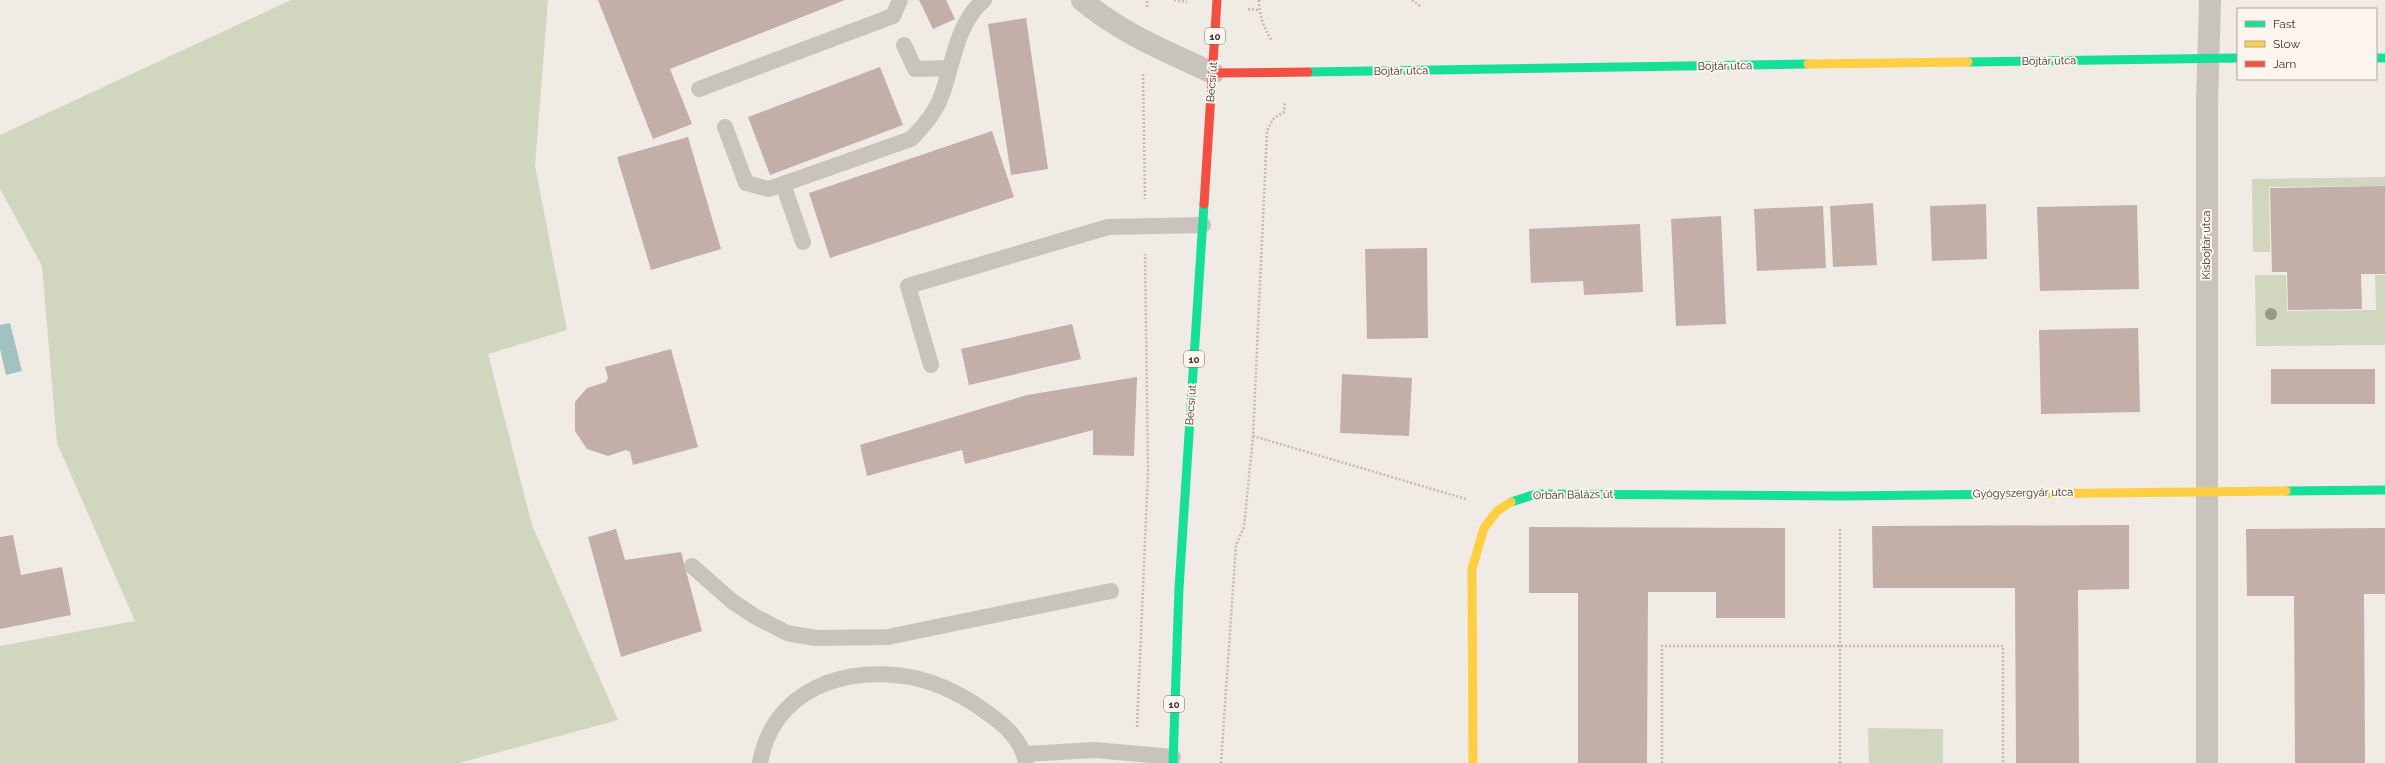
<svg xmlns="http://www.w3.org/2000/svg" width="2385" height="763" font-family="Raleway,sans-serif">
  <rect width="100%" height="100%" fill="#f0ebe5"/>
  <path fill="#d1d6bf" d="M291 0H548L535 166 567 330 488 354 532 525 618 720 459 763H0V646L135 621 57 443 42 266 0 189V135Z
    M2385 177V186L2269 187 2270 252H2253L2252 179Z
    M2255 275H2286L2287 311 2376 310 2375 275H2385V345L2256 346Z
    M1868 728 1943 729V763H1869Z"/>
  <path fill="#a1c2c1" d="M10 323 22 371 6 375 0 349V325Z"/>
  <path fill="#c3afa7" d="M598 0H845L670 69 692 124 653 139Z
    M919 0H946L955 19 933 29Z
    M1026 18 1048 169 1011 175 988 24Z
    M880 67 903 125 770 175 748 117Z
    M992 131 1014 197 830 258 809 193Z
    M688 137 721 249 651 270 617 157Z
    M2385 186V274H2361L2362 309 2288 310 2287 272H2272L2270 188Z
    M1873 203 1877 265 1833 267 1830 206Z
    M1986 204 1987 259 1932 261 1930 206Z
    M2137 205 2139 289 2040 291 2037 207Z
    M1823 206 1826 268 1757 271 1754 209Z
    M1721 216 1726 324 1676 326 1671 219Z
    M1640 224 1643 292 1584 295 1583 281 1531 283 1529 229Z
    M1427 248 1428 338 1367 339 1365 249Z
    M1072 324 1081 359 969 385 961 349Z
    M2138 328 2140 412 2041 414 2039 330Z
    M671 349 698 447 633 465 630 452 626 450 608 456 587 449 575 431V402L587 388 606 382 608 378 605 367Z
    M2271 369H2375V404H2271Z
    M1342 374 1412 378 1409 436 1340 433Z
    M1137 377 1134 456 1093 455V430L965 464 962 450 867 476 860 445 1027 395Z
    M2129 525V589L2078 590 2079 763H2016L2015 588H1873L1872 526Z
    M1529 527 1785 528V618H1716V592H1648L1647 763H1578V593H1529Z
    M2385 528V594H2364L2365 763H2295L2294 596H2247L2246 529Z
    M616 529 625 560 681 552 702 631 621 657 588 537Z
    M13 535 21 575 62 567 71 615 0 629V537Z"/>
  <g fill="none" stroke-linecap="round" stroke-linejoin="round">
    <path stroke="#c2bbb6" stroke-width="2.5" stroke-dasharray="2 2" stroke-linecap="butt" d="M1174 0 1187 2
      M1259 0C1259 15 1264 28 1272 41
      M1412 0 1420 6
      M1147 7V0
      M1248 9 1259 10
      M1143 74 1145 199
      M1253 436 1466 499
      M1137 727 1148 472 1145 254
      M1221 763 1236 545 1244 527 1253 436 1267 131 1273 119 1284 112 1285 102
      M1662 763V646H2003V763
      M1840 763V528"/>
    <path stroke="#c9c3be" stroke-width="16" d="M904 45 915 69 950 68
      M699 89 893 16 900 0
      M725 127 746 183 769 189 911 139C923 127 935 113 941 97 953 66 956 23 984 0
      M783 184 803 242
      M931 365 908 286 1108 227 1203 225
      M692 566 733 602 756 617 787 633 815 638 888 637 1111 591
      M1025 754 1095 750 1173 757
      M760 763C773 688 848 664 915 678 940 684 966 697 986 712 1005 725 1022 740 1026 763"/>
    <path stroke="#c9c3be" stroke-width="22" d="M1082 0C1120 33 1168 52 1213 73
      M2207 763V103L2210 0"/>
    <path stroke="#16e098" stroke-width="9" d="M2376 58H2385
      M1968 62 2238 58
      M1308 72 1808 64
      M2286 491 2385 490
      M1511 502 1536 494 1841 496 2018 494
      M1173 763 1179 588 1204 204"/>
    <path stroke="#ffcf43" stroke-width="9" d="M1808 64 1968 62
      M2018 494 2286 491
      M1473 763 1472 569 1484 528 1497 511 1511 502"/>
    <path stroke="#f24e42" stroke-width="9" d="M1213 73 1308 72
      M1204 204 1217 0"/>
  </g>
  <circle fill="#959b80" cx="2271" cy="314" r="6"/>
  <g text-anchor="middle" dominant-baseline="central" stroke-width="4" stroke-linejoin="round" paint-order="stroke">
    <g fill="#fbf5ee" stroke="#756b66" stroke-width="1">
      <rect x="1205" y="28" width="20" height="16" rx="3"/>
      <rect x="1184" y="351" width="20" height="16" rx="3"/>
      <rect x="1164" y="696" width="20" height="16" rx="3"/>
    </g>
    <g font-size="10" font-weight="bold" fill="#3b302b">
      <text x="1215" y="36">10</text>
      <text x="1194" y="359">10</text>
      <text x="1174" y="704">10</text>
    </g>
    <g font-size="11" fill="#3b302b" stroke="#fbf5ee">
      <text transform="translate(2049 61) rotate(-1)">Bojtár utca</text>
      <text transform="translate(1725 66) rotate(-1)">Bojtár utca</text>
      <text transform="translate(1401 71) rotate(-1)">Bojtár utca</text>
      <text transform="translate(1212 82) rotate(-86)">Bécsi út</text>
      <text transform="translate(2206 245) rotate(-90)">Kisbojtár utca</text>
      <text transform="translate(1191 405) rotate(-86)">Bécsi út</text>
      <text transform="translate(2023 493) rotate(-1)">Gyógyszergyár utca</text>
      <text transform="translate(1573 495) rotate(-1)">Orbán Balázs út</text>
    </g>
  </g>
  <rect x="2237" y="8" width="140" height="72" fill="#fbf5ee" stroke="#aea6a0"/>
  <rect x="2245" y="21" width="20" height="6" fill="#16e098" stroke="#aea6a0"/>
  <text x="2273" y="28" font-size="12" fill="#3b302b">Fast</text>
  <rect x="2245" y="41" width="20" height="6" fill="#ffcf43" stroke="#aea6a0"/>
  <text x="2273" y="48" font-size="12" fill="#3b302b">Slow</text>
  <rect x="2245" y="61" width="20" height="6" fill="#f24e42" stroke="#aea6a0"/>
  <text x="2273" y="68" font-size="12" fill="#3b302b">Jam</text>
</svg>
